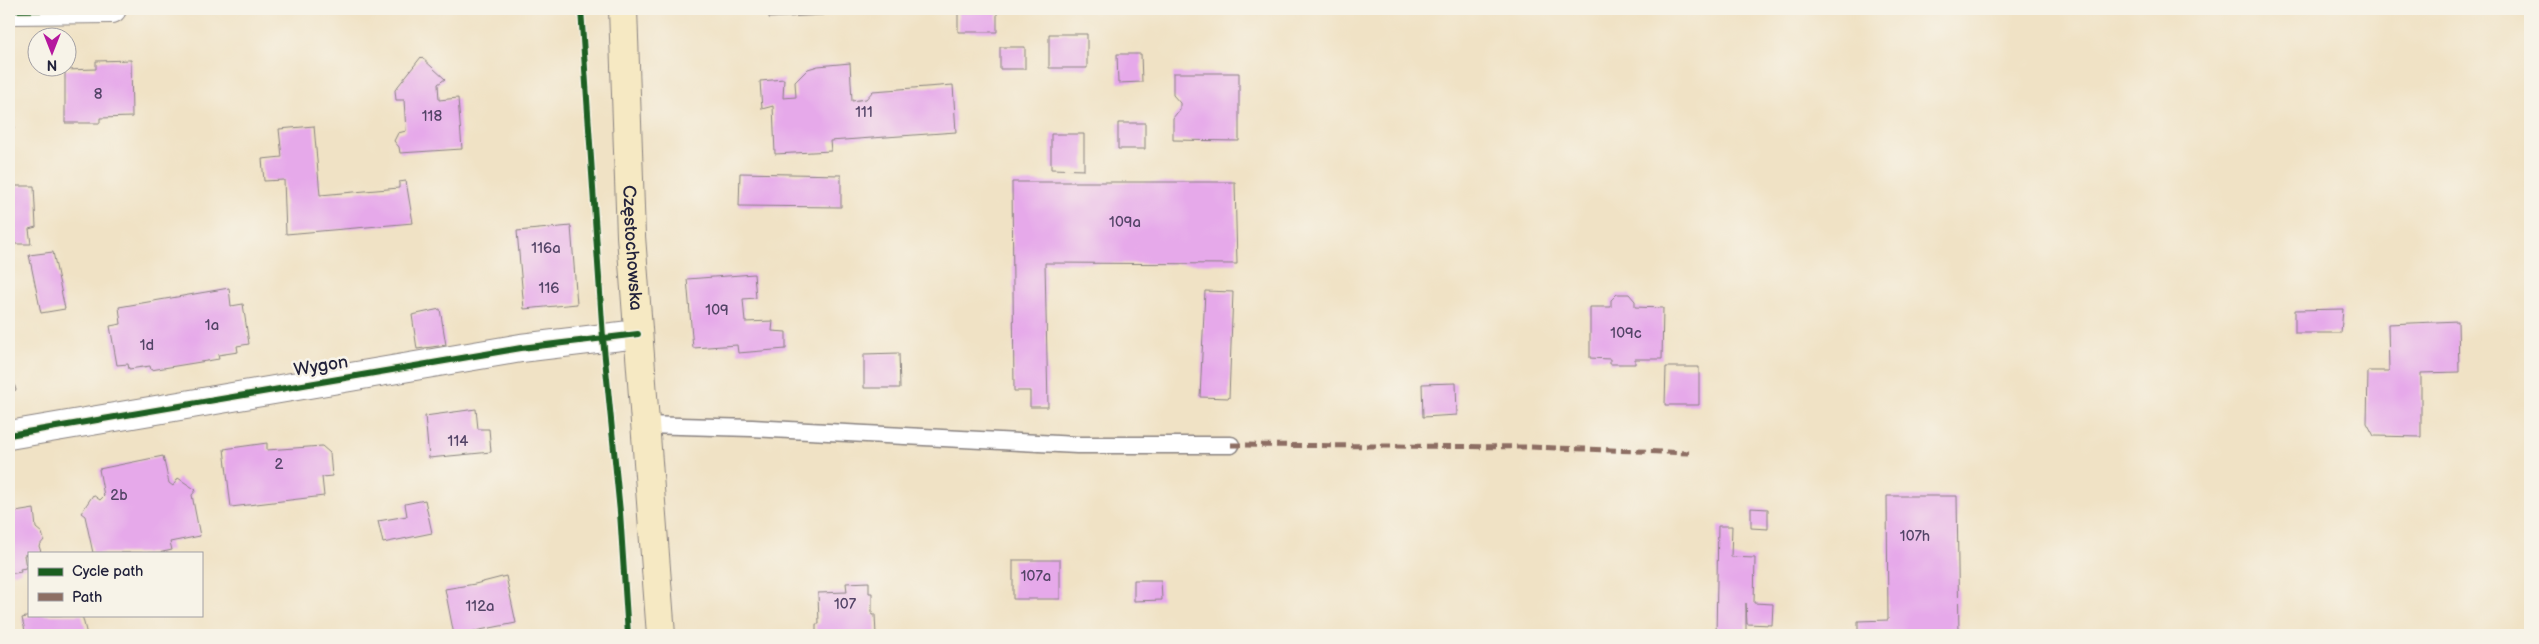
<svg xmlns="http://www.w3.org/2000/svg" width="2539" height="644" font-family="'Balsamiq Sans',sans-serif">
  <rect width="100%" height="100%" fill="#f7f3e8"/>
  <filter id="ink" filterUnits="userSpaceOnUse"><feTurbulence type="fractalNoise" baseFrequency=".02" numOctaves="2"/><feDisplacementMap in="SourceGraphic" scale="10" xChannelSelector="R" yChannelSelector="G"/><feConvolveMatrix kernelMatrix="1 2 1 2 8 2 1 2 1" color-interpolation-filters="sRGB"/></filter>
  <filter id="wash" filterUnits="userSpaceOnUse"><feTurbulence type="fractalNoise" baseFrequency=".0096" numOctaves="4" result="noise"/><feDisplacementMap in="SourceGraphic" scale="20" xChannelSelector="R" yChannelSelector="G"/><feGaussianBlur stdDeviation="1.12" result="paint"/><feColorMatrix in="noise" values="0 0 0 0 0 0 0 0 0 0 0 0 0 0 0 0 0 1.4 0 .05"/><feComposite in="paint" operator="in"/></filter>
  <g filter="url(#wash)">
    <rect width="100%" height="100%" fill="#f0e2c5"/>
    <g id="blocks">
      <path fill="#e6a9ea" d="M769 9H822L823 15 769 18Z
        M958 9H997V32H958Z
        M1049 34H1087V68H1049Z
        M1000 47H1025V69H1000Z
        M1117 54H1141L1142 82 1118 83Z
        M421 57 445 79 438 84 439 100 458 98 462 149 400 153 399 147 394 141 398 133 406 131 404 100H396L395 90Z
        M131 60 132 117 100 118V123H65V70L96 69V61Z
        M850 63 852 101 866 99 873 91 953 85 956 132 830 141 831 151 775 154 773 106 762 109 760 81 784 79 783 98 796 97 795 82 808 69 818 66Z
        M1173 73H1239V141L1173 140V118L1180 109V103L1173 95Z
        M14 94V129H9V95Z
        M1118 123H1145V149H1118Z
        M314 126 320 195 399 188V182L406 181 413 223 286 234 284 180 264 181 262 159 282 157 279 129Z
        M1051 134H1084V170L1051 169Z
        M740 173 841 175V207L739 206Z
        M9 182H12V186H34L36 227 29 229 31 244H9Z
        M1012 182H1235L1237 264 1045 263 1048 407H1030V391H1014Z
        M571 226 577 304 524 309 517 231Z
        M53 252 65 309 41 313 29 255Z
        M754 274 756 298 743 299 745 322 773 321 772 331 786 332V349L738 353 737 345 693 348 687 279Z
        M229 288 231 306 243 304 249 344 237 346 238 352 218 355 219 359 151 370 150 366 129 369 128 364 117 365 110 326 121 324 119 307Z
        M1205 291 1233 292 1229 398 1200 397Z
        M1617 294H1629L1635 301V307L1663 308 1662 359H1635V364H1610V359L1590 358V307H1611V300Z
        M440 309 446 345 417 349 412 315Z
        M2343 309 2341 333H2295V310Z
        M2458 321 2459 372 2421 373V437L2374 436 2367 423 2368 371H2389L2388 324Z
        M899 353 900 388H864V354Z
        M1666 367H1699V405H1665Z
        M9 369 16 390 9 392Z
        M1456 383 1457 415 1423 417 1422 384Z
        M476 409 478 429H489L491 452 429 458 425 416Z
        M267 443V450L322 446 330 453 332 476 322 477 324 496 231 507 224 449Z
        M163 456 169 483 173 486 178 478 196 490 192 495 200 536 170 542 172 550 158 553H93L85 516 81 513 93 495 100 500 104 496 99 469Z
        M1887 496H1957L1959 635H1858V621L1888 620Z
        M425 500 432 533 383 543 378 521 407 516 405 504Z
        M1751 508 1768 509V529L1751 528Z
        M34 509 36 528 42 533 44 540 39 546 41 552 24 555 26 568 20 569 21 572 9 574V513Z
        M1718 526H1732L1731 557 1755 558 1754 603 1773 604 1772 625 1747 624 1746 603V635H1716Z
        M1013 560H1060V599H1013Z
        M506 576 516 623 454 635 445 589 475 584Z
        M1134 580H1161L1162 600 1134 601Z
        M869 582V593H872V615H875L876 635H816V624H819L818 593 847 592 846 583Z
        M34 615H82L87 635H26L22 618Z"/>
    </g>
  </g>
  <g filter="url(#ink)">
    <use href="#blocks" fill-opacity="0" stroke="#898280" stroke-width="1"/>
    <g fill="none" stroke-linecap="round" stroke-linejoin="round">
      <g stroke="#898280" stroke-width="19">
        <path id="lane" d="M644 425 752 428 1077 445H1231"/>
      </g>
      <g stroke="#898280" stroke-width="30">
        <path id="street" d="M9 10 112 9
          M9 435 521 348 638 334"/>
      </g>
      <g stroke="#898280" stroke-width="30">
        <g id="secondary">
          <path id="s1" d="M623 9 631 236 661 635"/>
        </g>
      </g>
      <use href="#lane" stroke="#fff" stroke-width="16"/>
      <use href="#street" stroke="#fff" stroke-width="28"/>
      <use href="#secondary" stroke="#f6e9c3" stroke-width="28"/>
      <path stroke="#8d6e63" stroke-width="5" stroke-dasharray="10 5" stroke-linecap="butt" d="M1231 445 1531 447 1689 453"/>
      <g stroke="#f7f3e8" stroke-width="9">
        <path id="cycleway" d="M581 9 603 338 620 512 628 635
          M9 10 112 9
          M9 435 521 348 638 334"/>
      </g>
      <use href="#cycleway" stroke="#1b5e20" stroke-width="6"/>
    </g>
  </g>
  <g text-anchor="middle" dominant-baseline="central" stroke-width="5" stroke-linejoin="round" paint-order="stroke">
    <g font-size="15" fill="#534467">
      <text x="98" y="94">8</text>
      <text x="864" y="112">111</text>
      <text x="432" y="116">118</text>
      <text x="1125" y="222">109a</text>
      <text x="546" y="248">116a</text>
      <text x="549" y="288">116</text>
      <text x="717" y="310">109</text>
      <text x="212" y="325">1a</text>
      <text x="1626" y="333">109c</text>
      <text x="147" y="345">1d</text>
      <text x="458" y="441">114</text>
      <text x="279" y="464">2</text>
      <text x="119" y="495">2b</text>
      <text x="1915" y="536">107h</text>
      <text x="1036" y="576">107a</text>
      <text x="845" y="604">107</text>
      <text x="480" y="606">112a</text>
    </g>
    <g font-size="18" fill="#22223b" stroke="#f7f3e8">
      <text stroke="none"><textPath href="#s1" startOffset="239">Częstochowska</textPath></text>
      <text transform="translate(321 366) rotate(-9)">Wygon</text>
    </g>
  </g>
  <rect width="2539" height="644" fill="none" stroke="#f7f3e8" stroke-width="30"/>
  <rect x="28" y="552" width="175" height="65" fill="#f7f3e8" stroke="#a29fa3"/>
  <rect x="38" y="568" width="25" height="8" fill="#1b5e20" stroke="#a29fa3"/>
  <text x="72" y="576" font-size="15" fill="#22223b">Cycle path</text>
  <rect x="38" y="593" width="25" height="8" fill="#8d6e63" stroke="#a29fa3"/>
  <text x="72" y="602" font-size="15" fill="#22223b">Path</text>
  <g transform="translate(52 52) rotate(180)"><circle r="24" fill="#f7f3e8" stroke="#a29fa3"/>
  <path d="M0-4L9 19L0 12L-9 19Z" fill="#b5179e"/>
  <text y="-8" font-size="14" font-weight="bold" text-anchor="middle" fill="#22223b">N</text>
  </g>
</svg>
